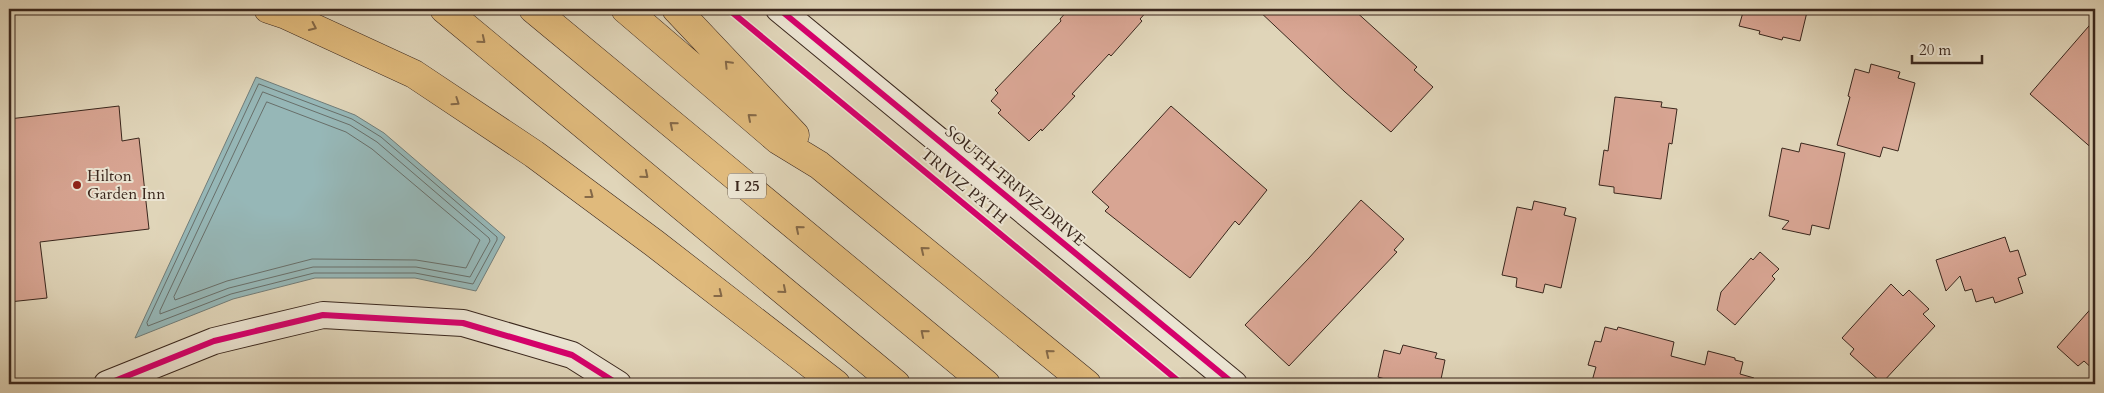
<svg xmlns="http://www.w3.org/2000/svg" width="2104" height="393" font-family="Cardo,serif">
  <rect width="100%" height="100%" fill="#e0d5b9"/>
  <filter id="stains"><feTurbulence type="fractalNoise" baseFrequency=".004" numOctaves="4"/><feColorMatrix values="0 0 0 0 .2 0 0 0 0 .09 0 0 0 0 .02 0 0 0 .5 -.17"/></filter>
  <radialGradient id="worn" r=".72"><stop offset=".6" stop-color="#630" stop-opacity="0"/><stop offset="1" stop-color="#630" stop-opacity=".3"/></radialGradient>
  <path fill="#96b7b7" stroke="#717d79" d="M256 77 355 115 384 133 505 237 476 291 415 278H315L233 299 135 338Z"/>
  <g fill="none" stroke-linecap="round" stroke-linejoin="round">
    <path stroke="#686f6a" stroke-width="1" d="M259 84 352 119 381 137 497 237V240L473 284 415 273H314L231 294 148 326 147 323Z
      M263 92 350 125 377 142 489 238 490 241 470 277 416 267H313L229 288 160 314V311Z
      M267 102 346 132 372 149 480 240 466 268 416 260 312 259 227 281 175 300 174 297Z"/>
  </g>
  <path fill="#d8a593" stroke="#3a271d" d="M1069 9H1149L1140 19 1142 21 1111 56 1109 54 1072 94 1075 96 1042 131 1041 129 1029 141 998 113 1001 110 991 101 998 93 995 90 1061 21 1060 19Z
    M1257 9H1353L1417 67 1414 70 1433 87 1391 132 1345 92Z
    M1744 9H1805V12H1807L1800 41 1783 37 1782 40 1759 34 1760 31 1739 26Z
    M2095 19V151L2030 94Z
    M1871 64 1900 72 1898 78 1915 83 1898 151 1883 147 1880 157 1837 145 1850 97 1848 96 1855 69 1869 73Z
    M1615 97 1662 102 1661 107 1677 109 1672 144 1669 143 1661 199 1614 193V187L1599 185 1604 150 1608 151Z
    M119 106 122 141 139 138 149 229 40 242 47 298 9 302V119Z
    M1171 106 1267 190 1239 225 1235 221 1190 278 1105 211 1109 207 1092 192Z
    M1801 143 1845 153 1829 229 1812 225 1810 235 1782 229 1789 221 1769 216 1782 148 1799 152Z
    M1361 200 1404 239 1394 250 1397 252 1289 366 1245 325 1309 258Z
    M1534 201 1566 208 1564 215 1576 218 1561 288 1545 284 1543 293 1516 287 1517 278 1502 275 1517 207 1532 210Z
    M2005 237 2010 252 2018 250 2026 275 2018 278 2023 293 1995 303 1993 297 1976 302 1972 289 1965 291 1960 276 1946 291 1936 260Z
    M1760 252 1779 269 1772 276 1775 279 1735 325 1717 310 1721 292 1751 258 1753 260Z
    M1891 284 1903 296 1909 290 1929 309 1923 314 1935 326 1882 383 1850 354 1854 349 1842 338Z
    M2095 304V371L2084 361 2078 366 2057 347Z
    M1605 327 1617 330 1618 327 1674 342 1671 356 1705 365 1708 351 1735 358V360L1743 362 1740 374 1754 378 1753 384H1604L1592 381 1596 367 1588 365 1595 341 1601 342Z
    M1403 345 1437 353 1435 358 1445 360 1440 384H1384L1385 379 1378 377 1384 350 1400 354Z"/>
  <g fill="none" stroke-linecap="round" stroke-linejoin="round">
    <g stroke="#3a271d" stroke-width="28">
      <path id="secondary" d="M779 9 1234 384
        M107 384 214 341 323 315 463 323 572 355 618 384"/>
    </g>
    <g stroke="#3a271d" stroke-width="29">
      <path id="highway" d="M268 9 286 15 414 74 534 154 654 243 836 384
        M444 9 896 384
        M533 9 986 384
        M625 9 778 140 819 165 1087 384
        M676 9 795 135"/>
    </g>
    <use href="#secondary" stroke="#ebe4d2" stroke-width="26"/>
    <use href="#highway" stroke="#e0ba7c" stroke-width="28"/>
    <g stroke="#ebe4d2" stroke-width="9">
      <path id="cycleway" d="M728 9 1182 384
        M779 9 1234 384
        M107 384 214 341 323 315 463 323 572 355 618 384"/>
    </g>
    <use href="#cycleway" stroke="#d6006c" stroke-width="6"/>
  </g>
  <defs><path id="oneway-chevron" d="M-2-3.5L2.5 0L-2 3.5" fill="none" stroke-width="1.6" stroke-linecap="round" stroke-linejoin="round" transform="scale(1.25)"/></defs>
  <g stroke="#856948">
    <use href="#oneway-chevron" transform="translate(313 27) rotate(25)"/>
    <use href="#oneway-chevron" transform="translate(482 40) rotate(39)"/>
    <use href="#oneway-chevron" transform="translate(728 64) rotate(-134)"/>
    <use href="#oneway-chevron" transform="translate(456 102) rotate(34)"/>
    <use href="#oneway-chevron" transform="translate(751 117) rotate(-139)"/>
    <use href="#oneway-chevron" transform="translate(673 125) rotate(-140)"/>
    <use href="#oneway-chevron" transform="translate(645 175) rotate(40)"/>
    <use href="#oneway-chevron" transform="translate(590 195) rotate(37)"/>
    <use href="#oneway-chevron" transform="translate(799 229) rotate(-140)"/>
    <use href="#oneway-chevron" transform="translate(924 250) rotate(-141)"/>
    <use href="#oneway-chevron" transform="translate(783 290) rotate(40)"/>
    <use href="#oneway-chevron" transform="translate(719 294) rotate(38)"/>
    <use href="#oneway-chevron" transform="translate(924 333) rotate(-140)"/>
    <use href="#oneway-chevron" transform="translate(1049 353) rotate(-141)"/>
  </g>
  <circle fill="#8f2418" stroke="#ebe4d2" stroke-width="2" cx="77" cy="185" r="5"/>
  <g text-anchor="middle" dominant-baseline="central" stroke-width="4" stroke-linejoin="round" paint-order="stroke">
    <rect fill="#ebe4d2" stroke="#6f6053" stroke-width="1" x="728" y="173.5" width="38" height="25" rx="4"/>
    <g font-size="15" font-weight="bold" fill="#3a271d">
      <text x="747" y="186">I 25</text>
    </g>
    <g font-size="16" fill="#3a271d" stroke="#ebe4d2" text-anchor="start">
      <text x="87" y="176">Hilton<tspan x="87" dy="18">Garden Inn</tspan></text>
    </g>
    <g font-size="16" fill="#3a271d" stroke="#ebe4d2">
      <text transform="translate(964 186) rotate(40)">TRIVIZ PATH</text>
      <text transform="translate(1015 186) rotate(40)">SOUTH TRIVIZ DRIVE</text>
    </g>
  </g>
  <rect width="2104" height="393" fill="none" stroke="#e0d5b9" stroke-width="30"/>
  <rect x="10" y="10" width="2084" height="373" fill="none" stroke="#3a271d" stroke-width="2.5"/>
  <rect x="15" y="15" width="2074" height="363" fill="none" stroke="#3a271d"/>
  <path d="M1912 55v8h70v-8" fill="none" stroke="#3a271d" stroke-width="2.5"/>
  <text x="1919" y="55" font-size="15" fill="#3a271d" stroke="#ebe4d2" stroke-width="4" paint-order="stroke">20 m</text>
  <rect width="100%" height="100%" filter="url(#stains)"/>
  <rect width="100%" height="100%" fill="url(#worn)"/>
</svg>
